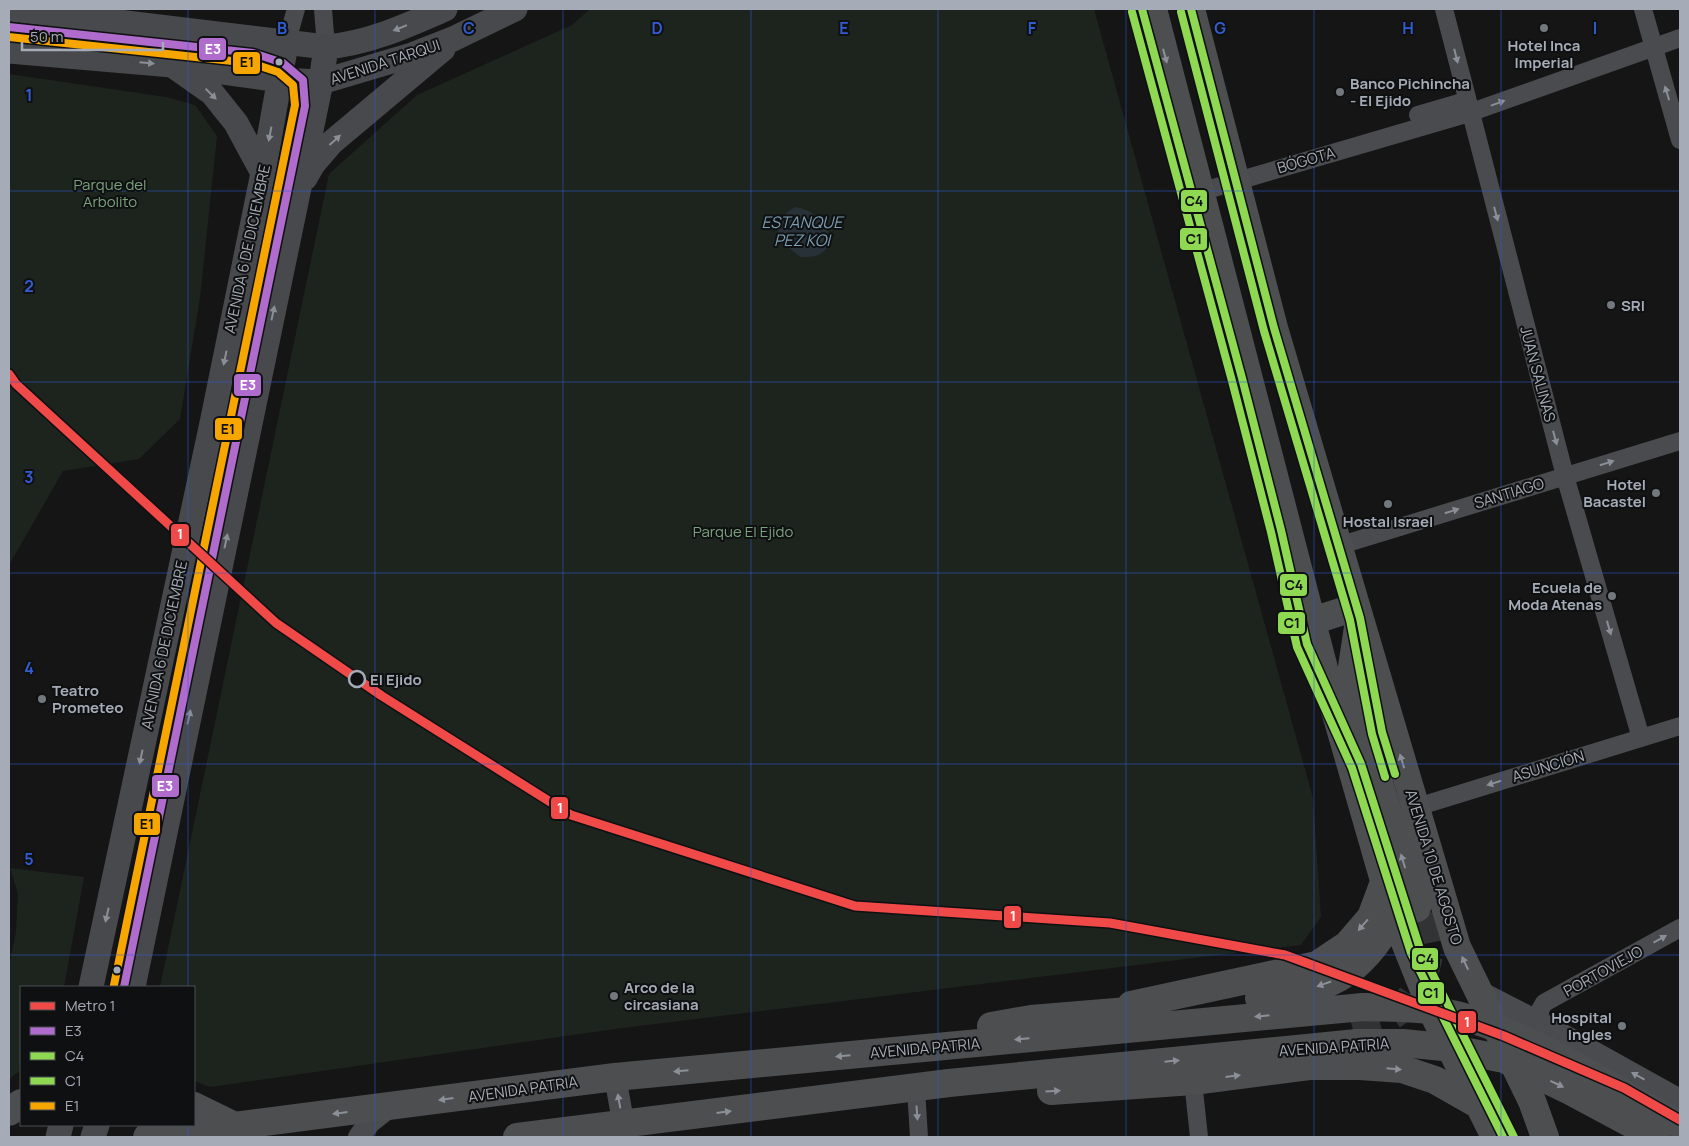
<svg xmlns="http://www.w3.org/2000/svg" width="1689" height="1146" font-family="Manrope,sans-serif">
  <rect width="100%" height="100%" fill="#151515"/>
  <path fill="#1d241e" d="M590 9H1094L1313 798 1321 917 1301 945 622 1028 210 1087 194 1081V987H160L329 174 417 95 572 25Z
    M9 74 166 97 195 105 217 136 200 298 180 419 139 459 63 471 9 565Z
    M10 868 84 877 64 987H21V1070L9 1079V966L16 932 18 894Z"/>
  <path fill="#283137" d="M795 207C814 210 828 223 831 242 822 256 816 257 801 257 778 241 766 225 795 207Z"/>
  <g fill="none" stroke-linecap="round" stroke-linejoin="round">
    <path stroke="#323335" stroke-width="28" stroke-dasharray="28 14" stroke-linecap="butt" d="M1352 1026C1364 1023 1379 1022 1390 1017 1408 1008 1428 972 1429 953 1429 939 1421 922 1417 908"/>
    <path stroke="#494b4e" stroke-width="18" d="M323 9 326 47
      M1444 9 1565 476 1641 738
      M1643 9 1680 140
      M286 44 296 9
      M1418 115 1466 101
      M1200 192 1469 113 1680 38
      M1338 546 1680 441
      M1417 807 1680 726
      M1540 1022V1010L1544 1003 1680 928
      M1193 1081 1199 1137
      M916 1089 919 1137"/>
    <path stroke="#494b4e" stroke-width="22" d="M1478 991 1556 1031 1680 1100
      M615 1077 626 1137
      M359 1137 370 1122 389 1107"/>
    <path stroke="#48494c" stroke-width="25" d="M11 9 326 47C369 43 406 26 445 9
      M9 51 172 65 281 80 321 82 412 55 453 39 515 9
      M175 67 212 93 236 123 263 173
      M305 178 313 164 331 143 443 49
      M91 987 212 423 263 173 286 44
      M133 987 321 82 326 47
      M58 1137 61 1125
      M93 1137 97 1125"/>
    <path stroke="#4c4e50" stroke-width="28" d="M1153 9 1334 707 1394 915 1434 1015 1495 1137
      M1191 9 1274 328 1457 947 1532 1101 1545 1137
      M1312 621 1356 607
      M1358 627 1352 667 1363 730 1417 908
      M1259 998C1327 992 1361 977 1394 915
      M1131 1005 1317 965 1347 945 1371 917 1384 882
      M991 1026 1031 1019 1152 1009
      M1051 1091 1193 1081 1309 1066H1360L1402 1069 1435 1080 1479 1105
      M194 1106 235 1126
      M9 1112 21 1103
      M147 1137 615 1077 1363 1007
      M517 1137 949 1083 1357 1043"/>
    <path stroke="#4c4e50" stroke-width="28" d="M1363 1007C1389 1008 1417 1007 1443 1012 1521 1027 1610 1086 1680 1125
      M1357 1043H1403L1443 1047 1504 1059 1570 1091 1656 1137"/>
    <g stroke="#0f1011" stroke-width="11">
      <path id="bus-1" d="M9 27 253 53 283 63 303 80 305 106 124 987"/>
    </g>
    <g stroke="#0f1011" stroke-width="11">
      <path id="bus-2" d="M1142 9 1242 378 1281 530 1307 644 1361 764 1420 949 1514 1137
        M1191 9 1274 328 1360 618 1382 732 1395 774"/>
    </g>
    <g stroke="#0f1011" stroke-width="11">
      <path id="bus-3" d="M1132 12 1232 381 1271 532 1297 647 1352 768 1411 953 1503 1137
        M1181 12 1264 331 1350 620 1372 734 1385 777"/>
    </g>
    <g stroke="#0f1011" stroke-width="11">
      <path id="bus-4" d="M9 37 251 63 278 72 293 85 295 105 114 985"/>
    </g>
    <use href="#bus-1" stroke="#b06ccc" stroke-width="8"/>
    <use href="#bus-2" stroke="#8fd952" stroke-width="8"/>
    <use href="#bus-3" stroke="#8fd952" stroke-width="8"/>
    <use href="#bus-4" stroke="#f7a600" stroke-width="8"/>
    <g stroke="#0f1011" stroke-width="12">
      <path id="metro-1" d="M9 374 16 384 276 623 382 696 571 815 855 906 1110 923 1285 955 1504 1036 1624 1088 1680 1120"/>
    </g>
    <use href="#metro-1" stroke="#f04a48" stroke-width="9"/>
  </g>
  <defs><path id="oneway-solid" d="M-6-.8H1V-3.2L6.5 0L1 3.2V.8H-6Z" transform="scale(1.25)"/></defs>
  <g fill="#8a8e97">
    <use href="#oneway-solid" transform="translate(400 28) rotate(158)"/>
    <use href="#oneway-solid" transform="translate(147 63) rotate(5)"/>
    <use href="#oneway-solid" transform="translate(211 94) rotate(44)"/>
    <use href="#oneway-solid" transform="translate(270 134) rotate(101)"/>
    <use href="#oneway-solid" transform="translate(335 140) rotate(-42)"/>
    <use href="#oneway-solid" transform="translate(273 313) rotate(-78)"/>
    <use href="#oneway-solid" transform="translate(225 358) rotate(102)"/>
    <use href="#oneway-solid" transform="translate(226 541) rotate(-78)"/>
    <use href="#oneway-solid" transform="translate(189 717) rotate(-78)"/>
    <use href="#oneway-solid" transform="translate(141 757) rotate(102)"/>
    <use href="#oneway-solid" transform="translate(107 915) rotate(103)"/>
  </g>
  <g fill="#8b9098">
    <use href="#oneway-solid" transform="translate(1165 56) rotate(75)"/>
    <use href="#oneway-solid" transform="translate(1402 761) rotate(-107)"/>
    <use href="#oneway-solid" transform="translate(1403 861) rotate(-107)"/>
    <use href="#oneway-solid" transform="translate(1363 925) rotate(131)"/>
    <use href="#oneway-solid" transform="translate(1465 963) rotate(-115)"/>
    <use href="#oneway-solid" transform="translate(1324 984) rotate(161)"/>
    <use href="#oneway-solid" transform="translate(1262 1016) rotate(174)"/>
    <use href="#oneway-solid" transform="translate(1022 1039) rotate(175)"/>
    <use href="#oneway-solid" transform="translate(843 1056) rotate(175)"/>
    <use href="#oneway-solid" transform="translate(1172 1061) rotate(-6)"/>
    <use href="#oneway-solid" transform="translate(1394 1069) rotate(5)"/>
    <use href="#oneway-solid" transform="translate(681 1071) rotate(175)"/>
    <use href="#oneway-solid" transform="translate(1233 1076) rotate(-7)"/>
    <use href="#oneway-solid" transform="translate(1557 1084) rotate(25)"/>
    <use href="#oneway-solid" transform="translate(1053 1091) rotate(-3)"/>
    <use href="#oneway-solid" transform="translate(446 1099) rotate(172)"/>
    <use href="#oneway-solid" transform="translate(724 1112) rotate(-7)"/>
    <use href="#oneway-solid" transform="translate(340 1113) rotate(173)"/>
  </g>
  <g fill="#8a8f98">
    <use href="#oneway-solid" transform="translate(1456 56) rotate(76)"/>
    <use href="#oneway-solid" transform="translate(1667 93) rotate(-107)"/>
    <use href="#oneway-solid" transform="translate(1498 103) rotate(-20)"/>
    <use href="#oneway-solid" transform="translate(1496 214) rotate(75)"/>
    <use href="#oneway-solid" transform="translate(1555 438) rotate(75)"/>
    <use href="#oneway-solid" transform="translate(1607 463) rotate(-17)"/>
    <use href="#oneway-solid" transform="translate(1452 511) rotate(-17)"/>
    <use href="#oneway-solid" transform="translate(1609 628) rotate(74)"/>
    <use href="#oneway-solid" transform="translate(1494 783) rotate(163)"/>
    <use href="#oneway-solid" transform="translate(1660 939) rotate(-29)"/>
    <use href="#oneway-solid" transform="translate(1638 1076) rotate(-151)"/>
    <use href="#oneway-solid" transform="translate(619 1101) rotate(-100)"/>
    <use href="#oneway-solid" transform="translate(917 1113) rotate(86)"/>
  </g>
  <path fill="none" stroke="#325cd3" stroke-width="1" stroke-opacity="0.55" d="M188 9V987M375 9V1137M563 9V1137M751 9V1137M938 9V1137M1126 9V1137M1314 9V1137M1501 9V1137M9 191H1680M9 382H1680M9 573H1680M9 764H1680M9 955H1680M188 1125V1137"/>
  <g fill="#73777e" stroke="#0f1011" stroke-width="2">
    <circle cx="1544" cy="28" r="5"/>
    <circle cx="1340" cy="92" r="5"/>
    <circle cx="1611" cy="305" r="5"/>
    <circle cx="1656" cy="493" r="5"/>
    <circle cx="1388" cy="504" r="5"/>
    <circle cx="1612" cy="596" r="5"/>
    <circle cx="42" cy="699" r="5"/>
    <circle cx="614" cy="996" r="5"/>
    <circle cx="1622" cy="1026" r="5"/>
  </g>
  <g fill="#a6acb7" stroke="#0f1011" stroke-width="2">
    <circle cx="279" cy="62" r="4.5"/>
    <circle cx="117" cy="970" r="4.5"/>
  </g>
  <circle fill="#0f1011" stroke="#a6acb7" stroke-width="2.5" cx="357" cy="679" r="8"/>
  <g text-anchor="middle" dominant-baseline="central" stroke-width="4" stroke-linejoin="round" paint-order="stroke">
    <g font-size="15" font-weight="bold" fill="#a6acb7" stroke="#0f1011" text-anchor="start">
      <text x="1544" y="45" text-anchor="middle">Hotel Inca<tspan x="1544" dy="17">Imperial</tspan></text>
      <text x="1350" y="83">Banco Pichincha<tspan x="1350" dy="17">- El Ejido</tspan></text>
      <text x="1621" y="305">SRI</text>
      <text x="1646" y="484" text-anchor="end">Hotel<tspan x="1646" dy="17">Bacastel</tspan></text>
      <text x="1388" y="521" text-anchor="middle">Hostal Israel</text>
      <text x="1602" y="587" text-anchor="end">Ecuela de<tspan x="1602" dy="17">Moda Atenas</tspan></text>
      <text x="52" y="690">Teatro<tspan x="52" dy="17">Prometeo</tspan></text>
      <text x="624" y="987">Arco de la<tspan x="624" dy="17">circasiana</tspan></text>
      <text x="1612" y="1017" text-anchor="end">Hospital<tspan x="1612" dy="17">Ingles</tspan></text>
    </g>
    <g font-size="15" fill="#a6acb7" stroke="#0f1011">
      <text transform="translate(385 62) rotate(-18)">AVENIDA TARQUI</text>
      <text transform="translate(1306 160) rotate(-16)">BÓGOTA</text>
      <text transform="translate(247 249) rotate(-78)">AVENIDA 6 DE DICIEMBRE</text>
      <text transform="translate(1538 374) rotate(75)">JUAN SALINAS</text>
      <text transform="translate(1509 493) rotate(-17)">SANTIAGO</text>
      <text transform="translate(164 645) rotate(-78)">AVENIDA 6 DE DICIEMBRE</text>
      <text transform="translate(1548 766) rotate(-17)">ASUNCIÓN</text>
      <text transform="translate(1434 867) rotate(73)">AVENIDA 10 DE AGOSTO</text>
      <text transform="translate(1603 971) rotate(-29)">PORTOVIEJO</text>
      <text transform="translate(1334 1047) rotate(-4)">AVENIDA PATRIA</text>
      <text transform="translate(925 1048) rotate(-5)">AVENIDA PATRIA</text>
      <text transform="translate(523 1089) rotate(-8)">AVENIDA PATRIA</text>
    </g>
    <g font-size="15" fill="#7ca27d" stroke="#0f1011">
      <text x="110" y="184">Parque del<tspan x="110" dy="17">Arbolito</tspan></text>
      <text x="743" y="531">Parque El Ejido</text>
    </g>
    <g font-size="15" font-weight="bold" fill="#a6acb7" stroke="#0f1011" text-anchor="start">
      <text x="370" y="679">El Ejido</text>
    </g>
    <g font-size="16" font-style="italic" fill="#7c9cb3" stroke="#0f1011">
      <text x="802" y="222">ESTANQUE<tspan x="802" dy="18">PEZ KOI</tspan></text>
    </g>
  </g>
  <g font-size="16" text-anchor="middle" font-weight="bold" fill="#325cd3" stroke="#0f1011" stroke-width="4" stroke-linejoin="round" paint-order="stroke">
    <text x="282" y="34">B</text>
    <text x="469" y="34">C</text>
    <text x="657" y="34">D</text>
    <text x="844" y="34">E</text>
    <text x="1032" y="34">F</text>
    <text x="1220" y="34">G</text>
    <text x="1408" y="34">H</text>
    <text x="1595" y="34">I</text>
    <text x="29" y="101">1</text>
    <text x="29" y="292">2</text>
    <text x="29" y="483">3</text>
    <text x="29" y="674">4</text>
    <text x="29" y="865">5</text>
  </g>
  <g stroke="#0f1011" stroke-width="2">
    <rect x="198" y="37" width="29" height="24" rx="5" fill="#b06ccc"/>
    <rect x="232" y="51" width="29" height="24" rx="5" fill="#f7a600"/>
    <rect x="1180" y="189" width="28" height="24" rx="5" fill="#8fd952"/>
    <rect x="1179" y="227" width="29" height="24" rx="5" fill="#8fd952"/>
    <rect x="233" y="373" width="29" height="24" rx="5" fill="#b06ccc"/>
    <rect x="214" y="417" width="29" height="24" rx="5" fill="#f7a600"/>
    <rect x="170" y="523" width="20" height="24" rx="5" fill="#f04a48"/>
    <rect x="1279" y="573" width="29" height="24" rx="5" fill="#8fd952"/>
    <rect x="1277" y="611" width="29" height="24" rx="5" fill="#8fd952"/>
    <rect x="151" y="774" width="29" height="24" rx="5" fill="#b06ccc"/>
    <rect x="550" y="796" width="19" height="24" rx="5" fill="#f04a48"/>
    <rect x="133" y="812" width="28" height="24" rx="5" fill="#f7a600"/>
    <rect x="1003" y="905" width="19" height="24" rx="5" fill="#f04a48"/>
    <rect x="1411" y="947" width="28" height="24" rx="5" fill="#8fd952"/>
    <rect x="1417" y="981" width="28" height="24" rx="5" fill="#8fd952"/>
    <rect x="1457" y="1010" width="20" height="24" rx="5" fill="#f04a48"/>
  </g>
  <g font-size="14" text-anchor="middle" font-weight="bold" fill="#fff">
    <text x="213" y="54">E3</text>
    <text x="248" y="390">E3</text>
    <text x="180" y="539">1</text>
    <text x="165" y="791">E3</text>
    <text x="560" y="813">1</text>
    <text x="1013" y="921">1</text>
    <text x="1467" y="1027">1</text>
  </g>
  <g font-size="14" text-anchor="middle" font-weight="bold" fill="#111">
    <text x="247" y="67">E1</text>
    <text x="1194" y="206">C4</text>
    <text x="1194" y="244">C1</text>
    <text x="228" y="434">E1</text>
    <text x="1294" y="590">C4</text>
    <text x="1292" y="628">C1</text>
    <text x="147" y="829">E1</text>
    <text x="1425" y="964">C4</text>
    <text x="1431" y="998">C1</text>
  </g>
  <rect width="1689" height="1146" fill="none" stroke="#a6acb7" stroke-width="20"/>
  <rect x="20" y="986" width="175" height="140" fill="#0f1011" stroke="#4b4e53"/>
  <rect x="30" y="1002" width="25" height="8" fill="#f04a48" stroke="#4b4e53"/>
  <text x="65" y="1011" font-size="15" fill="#a6acb7">Metro 1</text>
  <rect x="30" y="1027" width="25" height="8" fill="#b06ccc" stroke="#4b4e53"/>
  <text x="65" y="1036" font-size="15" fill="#a6acb7">E3</text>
  <rect x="30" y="1052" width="25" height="8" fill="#8fd952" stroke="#4b4e53"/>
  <text x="65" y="1061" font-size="15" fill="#a6acb7">C4</text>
  <rect x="30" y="1077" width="25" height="8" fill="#8fd952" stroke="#4b4e53"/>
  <text x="65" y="1086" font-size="15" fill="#a6acb7">C1</text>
  <rect x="30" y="1102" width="25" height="8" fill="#f7a600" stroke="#4b4e53"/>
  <text x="65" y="1111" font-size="15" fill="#a6acb7">E1</text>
  <path d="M22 42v8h141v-8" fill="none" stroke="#a6acb7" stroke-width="2.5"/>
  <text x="30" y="42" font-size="15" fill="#a6acb7" stroke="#0f1011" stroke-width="4" paint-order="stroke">50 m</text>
</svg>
